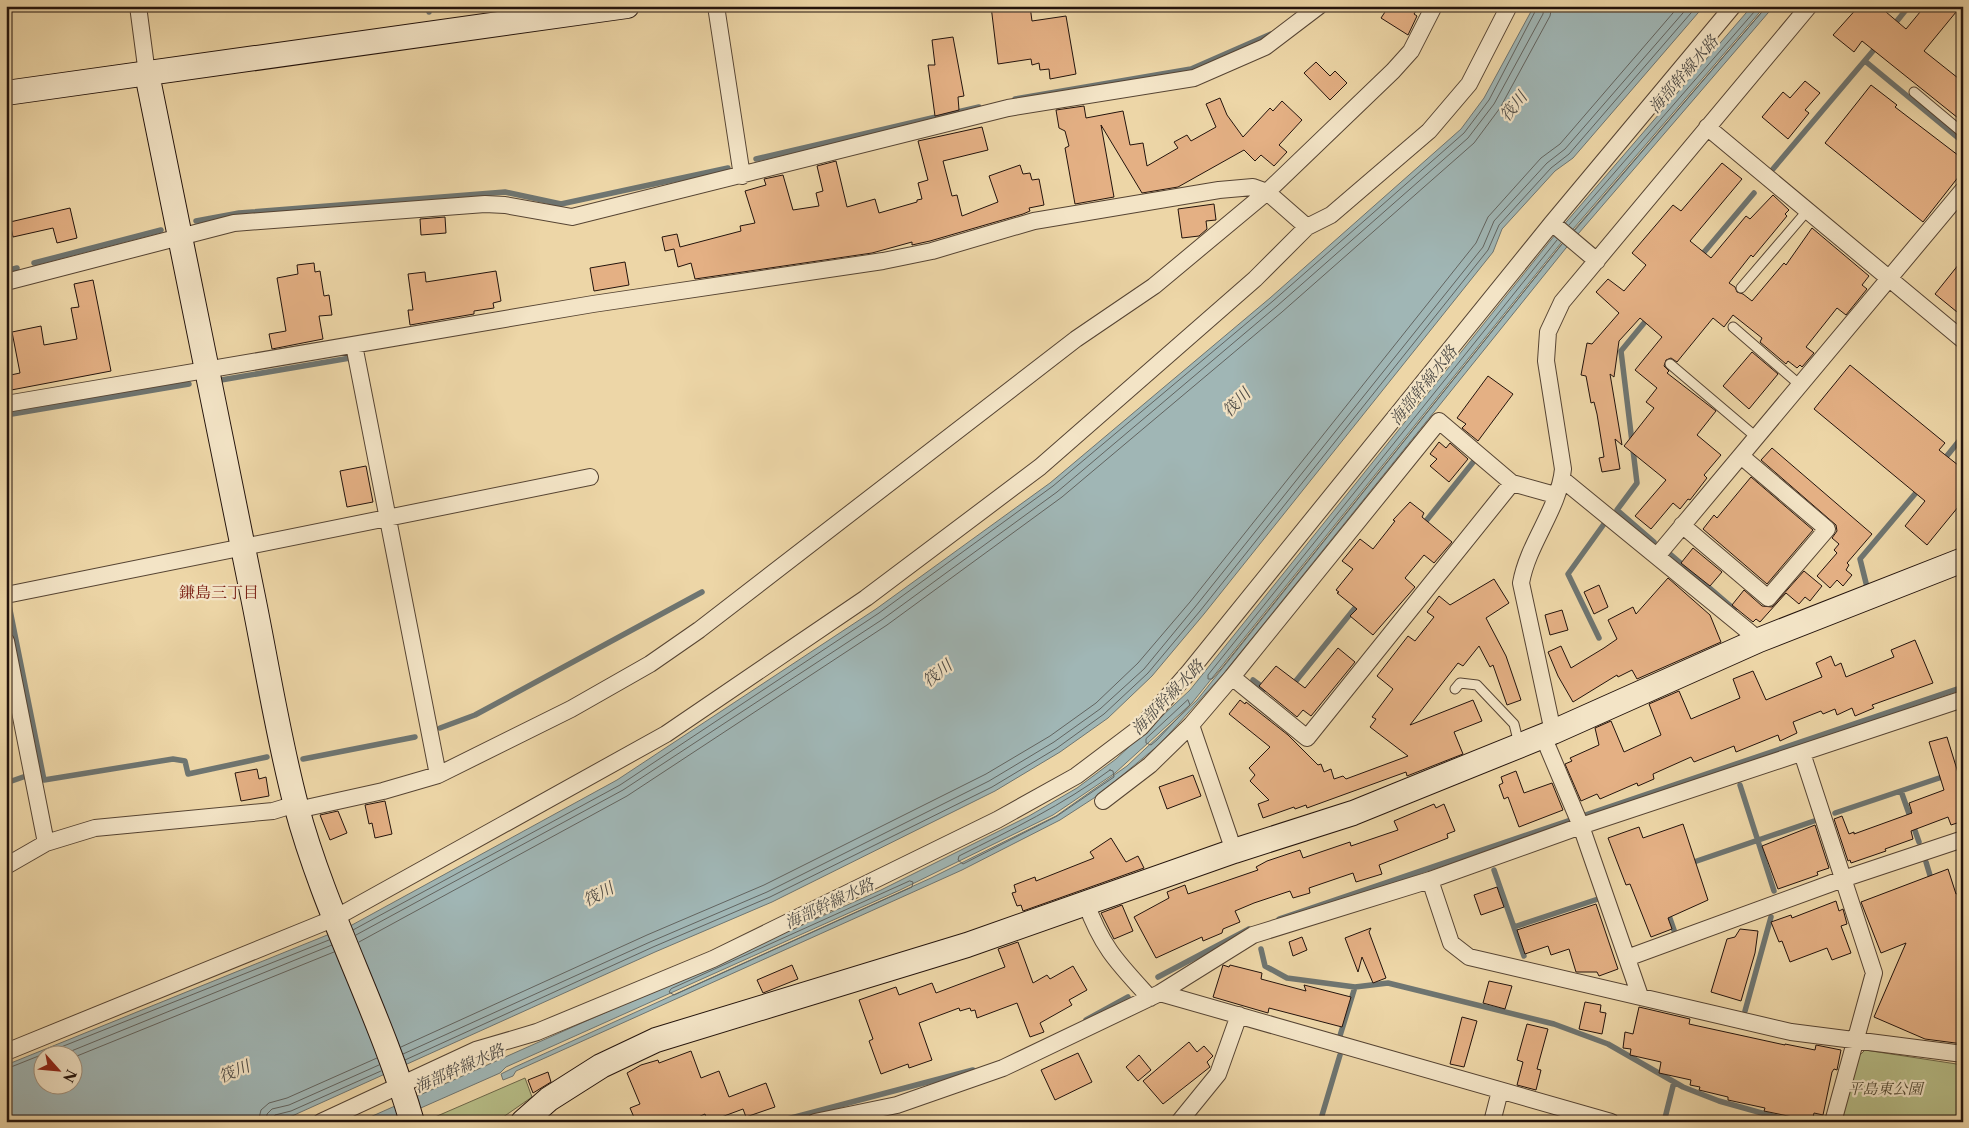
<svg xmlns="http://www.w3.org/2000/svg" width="1969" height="1128" font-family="'Libre Caslon Text','Noto Serif JP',serif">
  <rect width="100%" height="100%" fill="#edd6a7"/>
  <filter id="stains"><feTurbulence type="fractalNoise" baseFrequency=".004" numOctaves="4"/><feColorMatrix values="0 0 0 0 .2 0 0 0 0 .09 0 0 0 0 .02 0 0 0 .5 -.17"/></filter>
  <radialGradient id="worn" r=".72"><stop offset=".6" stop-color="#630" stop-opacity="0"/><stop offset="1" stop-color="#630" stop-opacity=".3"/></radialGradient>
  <path fill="#b7be88" stroke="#6d684a" d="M1865 1050 1963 1065V1122H1841L1858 1057Z
    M525 1078 532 1097 496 1122H429L428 1120Z"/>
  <path fill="#a0b6b5" stroke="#6e7571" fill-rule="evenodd" d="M1534 6H1704L1573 158 1555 171 1502 229 1493 252 1204 614 1152 676 1108 718 1060 752 995 791 772 902 655 952 292 1116 266 1122H6V1065L352 925 617 780 876 609 1050 483 1270 298 1461 129 1484 98ZM42 1056H72V1086H42Z
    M1752 6H1765L1561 243 1192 703 1115 773 1053 815 900 890 506 1067 500 1073 389 1122H359L881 890 1029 816 1077 788 1116 759 1190 690 1555 235Z
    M1767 6H1774L1566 248 1224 673 1160 744 1097 796 1060 820 962 870 516 1071 513 1076 503 1080 501 1074 515 1067 931 878 1056 816 1127 766 1197 700 1562 244Z"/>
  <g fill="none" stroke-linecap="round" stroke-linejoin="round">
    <path stroke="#626460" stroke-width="1" d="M1569 225 1754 12 1756 6
      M1575 230 1767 6
      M1557 240 1208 675V679H1212L1221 669 1562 244
      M1188 700 1190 705 1157 740 1151 745 1146 743V739Z
      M1110 770 1113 771 1114 777 1057 816 963 864 958 860 959 856C1011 830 1063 805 1110 770Z
      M910 881 913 882 912 887 674 995 669 992 671 989Z
      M353 930 620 785 879 613 1053 486 1273 301 1464 133 1489 100 1538 6
      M356 935 623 790 883 619 1057 492 1277 306 1468 138 1494 104 1543 14 1544 6
      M359 942 627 796 887 625 1062 497 1282 312 1474 143 1500 108 1550 16 1552 6
      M401 1047 647 935 764 885 986 774 1050 736 1096 703 1138 663 1190 602 1476 243 1488 217 1541 158 1560 144 1679 6
      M403 1054 650 942 767 892 989 781 1054 742 1100 709 1144 669 1195 607 1483 247 1494 221 1547 163 1565 149 1689 6
      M59 1056 332 945
      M72 1058 334 952
      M405 1060 653 947 770 897 992 787 1057 748 1104 714 1148 673 1200 611 1488 250 1499 225 1551 168 1569 154 1697 6
      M6 1069 329 940
      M258 1122 261 1110 269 1103 287 1098 377 1058
      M266 1122 267 1114 272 1109 289 1105 379 1065
      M272 1122 275 1115 291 1111 381 1071"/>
    <path stroke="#6e7571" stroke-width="5.5" d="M428 6 429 12
      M1893 26 1909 6
      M1865 61 1963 142
      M1015 99 1191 69 1271 34
      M756 159 979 107
      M1773 169 1878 45
      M196 221 239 213 505 192 561 204 728 168
      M1700 257 1754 193
      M34 263 161 230
      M6 271 17 268
      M1649 317 1621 351 1637 483 1617 510 1654 542
      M221 380 350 358
      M6 415 189 384
      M1942 462 1963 436
      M1422 526 1474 461
      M1670 554 1734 609
      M1864 589 1867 587 1860 559 1920 488
      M9 605 44 780 173 759 185 761 188 774 267 757
      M1599 638 1568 574 1604 524
      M1253 680 1265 689
      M1291 687 1359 603
      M440 728 475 715 702 592
      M303 759 415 737
      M6 783 26 776
      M1740 785 1774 891
      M1901 791 1919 842
      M1835 813 1963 770
      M1926 862 1932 882
      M1688 864 1814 821
      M1494 870 1524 956
      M1667 910 1675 933
      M1279 919 1963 687
      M1514 927 1598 899
      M1261 949 1265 966 1287 978 1355 987 1388 983 1554 1024 1608 1044 1683 1087 1719 1101 1794 1122
      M1158 977 1249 929
      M1745 1011 1771 917
      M1086 1020 1128 997
      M1339 1039 1355 987
      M776 1122 973 1070
      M1320 1122 1340 1055
      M1664 1122 1674 1082"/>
  </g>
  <path fill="#e4b084" stroke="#23130c" d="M991 6H1030L1032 21 1066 16 1076 74 1050 79 1049 69 1040 70 1039 63 1032 65 1031 59 998 64Z
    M1389 6H1419L1414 14 1417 16 1408 35 1381 18Z
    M1859 6H1879L1906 29 1925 6H1961L1924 51 1963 82V122L1862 41 1854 52 1833 35Z
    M953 37 964 96 958 97 959 110 935 116 928 65H935L932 40Z
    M1316 62 1330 76 1335 71 1347 83 1330 100 1304 73Z
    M1805 81 1820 93 1805 110 1809 113 1788 139 1762 117 1783 92 1790 98Z
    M1871 85 1897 105 1895 107 1963 159V171L1923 222 1825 143Z
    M1220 98 1227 115 1243 137 1270 108 1273 111 1282 101 1302 120 1279 145 1287 152 1274 166 1261 155 1255 161 1244 150 1178 187 1142 193 1101 125 1114 197 1075 204 1065 148 1069 146 1065 131 1059 128 1056 110 1084 106 1086 118 1123 111 1130 145 1143 143 1147 166 1178 148 1174 142 1187 135 1191 141 1216 127 1206 104Z
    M982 127 988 150 943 161 952 196 957 195 962 216 998 202 989 176 1020 165 1023 174 1030 173 1032 180 1039 179 1044 205 1029 208 1030 211 1023 214 930 241 912 245V242L872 253 695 279 691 263 678 267 674 249 665 251 662 237 677 234 680 247 741 231 740 226 755 223 745 191 766 185 764 179 783 175 793 210 819 206 816 193 823 191 817 166 836 161 847 207 875 199 879 213 917 202V200L922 199 918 183 928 180 918 141Z
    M1722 163 1742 179 1690 241 1711 258 1746 216 1750 219 1773 195 1789 210 1785 214 1787 216 1773 233 1753 257 1751 255 1729 283 1735 287 1737 292 1743 294 1752 301 1784 263 1786 265 1812 228 1869 276 1862 285 1867 289 1846 315 1837 308 1806 347 1814 353 1802 367 1800 365 1797 368 1788 361 1786 364 1760 342 1762 338 1733 315 1724 327 1713 318 1677 362 1671 358 1666 360 1664 366 1669 371 1667 373 1716 411 1697 435 1721 455 1704 475 1707 478 1690 500 1688 499 1680 509 1673 503 1651 529 1635 516 1666 480 1624 446 1654 408 1646 402 1657 388 1635 370 1662 337 1640 318 1619 341 1614 377 1610 374 1622 445 1615 439 1620 469 1602 472 1599 458 1604 457 1597 414 1594 402 1591 403 1586 376 1581 375 1587 343 1592 344 1619 313 1596 292 1608 279 1624 291 1646 265 1632 253 1673 205 1681 211Z
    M1214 204 1216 220 1206 221 1207 229 1199 236 1182 238 1178 209Z
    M70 208 77 238 57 243 53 228 13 237 10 222Z
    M445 217 446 233 421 235 420 219Z
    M1963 259V305L1957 312 1935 294Z
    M625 262 629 285 594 291 590 268Z
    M314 263 315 272 320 271 324 296 329 295 332 315 319 316 323 339 272 349 269 334 286 331 277 278 298 274 297 265Z
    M496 271 501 301 493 303 494 308 474 311V314L410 325 408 310H413L408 274 425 272 426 282Z
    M93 280 111 371 6 391V376L20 373 12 332 41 326 44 345 77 339 71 308 79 307 74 284Z
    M1752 352 1778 374 1749 409 1723 386Z
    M1850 365 1945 443 1939 450 1963 469V501L1927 545 1905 526 1925 501 1814 409Z
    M1488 376 1513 394 1478 441 1462 428 1466 424 1457 418Z
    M1439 442 1446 448 1450 443 1468 459 1449 482 1430 466 1437 459 1430 454Z
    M1772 448 1872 534 1847 563 1849 565 1846 570 1852 575 1843 586 1837 580 1830 588 1817 576 1837 553 1834 550 1839 544 1832 538 1837 531 1836 525 1761 460Z
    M366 466 373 502 347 507 340 471Z
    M1751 477 1813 530 1767 584 1703 529 1714 515 1717 518Z
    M1410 502 1424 513 1422 517 1452 542 1434 563 1424 555 1405 578 1415 587 1373 635 1350 616 1357 609 1337 593 1339 592 1336 590 1353 569 1342 561 1360 539 1373 549 1395 521 1393 520Z
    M1693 548 1722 572 1710 586 1681 563Z
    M1804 571 1822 586 1810 601 1805 597 1799 604 1786 593 1760 622 1756 619 1753 622 1732 605 1744 590 1762 606 1772 607Z
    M1668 578 1710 615 1721 642 1637 679 1632 670 1618 677 1617 675 1573 702 1558 676 1548 652 1561 646 1571 668 1604 648 1617 639 1608 620 1633 607 1636 614Z
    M1494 579 1509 603 1486 618 1506 656 1521 700 1507 705 1493 665 1490 667 1479 646 1463 666 1458 663 1410 725 1473 700 1482 721 1454 732 1463 754 1407 776 1406 772 1307 808 1306 805 1295 809 1294 807 1263 818 1258 804 1269 800 1250 781 1255 775 1249 768 1270 747 1229 714 1240 700 1245 704 1246 702 1288 735 1318 765 1321 764 1324 772 1331 769 1334 779 1343 776 1346 779 1408 756 1370 727 1376 719 1372 717 1393 689 1377 676 1408 636 1415 641 1434 617 1427 612 1439 596 1450 605Z
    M1599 585 1608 607 1594 614 1584 592Z
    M1562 610 1568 630 1550 635 1545 615Z
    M1915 640 1933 683 1872 705 1874 708 1855 716 1852 708 1837 715 1835 709 1823 714 1821 711 1793 722 1797 733 1780 741 1778 735 1736 752 1734 746 1694 762 1691 757 1653 774 1654 779 1638 786 1637 783 1600 799 1597 794 1581 801 1565 764 1572 761 1570 758 1599 745 1595 728 1611 721 1624 752 1661 735 1649 704 1679 691 1691 719 1740 698 1733 679 1753 671 1766 700 1822 677 1816 663 1831 656 1835 666 1841 663 1846 677 1894 657 1891 650Z
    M1338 648 1355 662 1311 716 1303 710 1297 717 1259 686 1276 666 1305 688Z
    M1947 737 1963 789V821L1951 825 1948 817 1911 831 1913 839 1885 849 1886 851 1851 863 1850 860 1848 861 1834 819 1842 816 1849 834 1854 832V834L1912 813 1909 803 1944 790 1929 742Z
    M257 769 259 779 266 777 269 796 241 801 235 773Z
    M1516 771 1524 793 1552 783 1563 810 1519 827 1508 797 1504 799 1499 785 1503 783 1501 777Z
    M1193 775 1201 796 1167 809 1159 787Z
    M385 801 392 834 375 838 372 823 369 824 365 805Z
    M1434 804 1436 808 1444 804 1455 831 1447 834 1448 838 1379 865 1382 874 1356 882 1353 873 1309 888 1310 893 1293 898 1290 891 1254 903 1235 911 1240 922 1223 929 1222 933 1203 941 1202 937 1156 958 1134 917 1169 898 1167 892 1185 885 1188 894 1258 870 1256 867 1267 861 1300 850 1303 858 1350 842 1351 846 1398 830 1394 821Z
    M338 811 347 833 330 840 320 815Z
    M1683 824 1708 900 1668 918 1672 929 1651 937 1630 884 1626 885 1608 838 1639 827 1643 838Z
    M1815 825 1829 868 1817 872 1818 875 1778 889 1762 846Z
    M1111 838 1126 862 1138 856 1144 868 1023 911 1021 905 1017 906 1012 893 1016 892 1014 885 1035 877 1036 881 1094 858 1090 852Z
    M1948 869 1956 894 1959 893 1963 905V1044L1925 1039 1874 1017 1906 943 1881 953 1861 902Z
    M1497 887 1504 907 1481 915 1474 895Z
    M1836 901 1839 911 1843 909 1847 924 1841 926 1851 953 1832 960 1827 948 1790 962 1782 941 1779 942 1771 922 1791 915 1792 918Z
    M1596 904 1618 969 1599 976 1597 972H1576L1569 949 1551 955 1548 946 1525 954 1517 930Z
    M1122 905 1133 931 1114 939 1101 913Z
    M1371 928 1369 932 1386 978 1373 983 1362 957 1358 972 1345 938Z
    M1740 929 1758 931 1755 953 1741 1001 1711 992 1727 939 1735 937Z
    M1302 937 1307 950 1293 956 1289 942Z
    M1018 942 1033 983 1047 975 1050 979 1073 966 1087 990 1069 1000 1072 1005 1040 1023 1044 1032 1030 1037 1017 1003 977 1018 975 1010 971 1011 970 1008 960 1011 959 1008 919 1023 932 1060 909 1068 908 1064 881 1074 869 1041 873 1039 859 1000 896 987 899 995 932 983 936 993 1005 967 998 949Z
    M792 965 798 979 763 993 757 980Z
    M1223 965 1229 967 1230 965 1262 973 1261 979 1306 991 1304 985 1351 997 1342 1027 1269 1008 1268 1013 1213 997Z
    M1489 981 1512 986 1505 1009 1483 1003Z
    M1585 1002 1601 1005 1600 1012 1606 1013 1602 1034 1579 1029Z
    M1639 1007 1690 1019 1689 1024 1785 1045V1044L1815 1050 1816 1045 1841 1050 1837 1070 1834 1069 1832 1072 1823 1115 1814 1113 1812 1121 1764 1111 1765 1108 1728 1100V1097L1699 1090 1700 1087 1690 1085 1691 1080 1659 1073 1661 1062 1630 1055 1631 1049 1623 1048 1625 1032 1633 1034Z
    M1462 1017 1477 1021 1464 1067 1450 1064Z
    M1527 1024 1548 1029 1537 1069 1541 1070 1536 1090 1517 1085 1523 1062 1517 1060Z
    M1189 1042 1197 1052 1204 1046 1213 1056 1207 1062 1210 1067 1163 1104 1143 1081Z
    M691 1051 701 1078 719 1071 729 1097 766 1083 775 1107 746 1117 743 1109 708 1122 705 1114 687 1122H636L630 1108 640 1104 627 1073 641 1065 658 1060 659 1063Z
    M1078 1053 1092 1082 1055 1100 1041 1070Z
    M1139 1055 1151 1070 1138 1081 1126 1067Z
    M548 1072 551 1082 533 1093 528 1080Z"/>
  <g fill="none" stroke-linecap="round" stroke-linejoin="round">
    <g stroke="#564433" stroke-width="11">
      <path id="lane" d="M1914 92 1963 133
        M1741 288 1807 211
        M1733 327 1800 385
        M1670 364 1756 437
        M1455 689 1460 683 1477 685 1514 724 1519 744"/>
    </g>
    <g stroke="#564433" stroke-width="18">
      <path id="street" d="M138 6 147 74
        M716 6 742 176
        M1707 127 1963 340
        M1552 223 1597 261
        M6 282 234 223 485 204 505 205 572 217 1008 108 1194 78 1265 47 1319 6
        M354 345 438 775
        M6 404 593 304 883 261 932 251 1034 221 1219 190 1253 187 1267 192 1307 227
        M1562 479 1759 640
        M1682 525 1768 598 1827 529 1741 456
        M1657 556 1963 190
        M6 595 590 477
        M6 641 46 843
        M1232 677 1307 738 1512 483
        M1191 725 1234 851
        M1553 732 1521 583C1528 543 1559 509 1563 469L1546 361 1548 332 1562 302 1809 6
        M1543 736 1581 826 1640 996
        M1802 753 1874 973 1833 1122
        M1103 801 1150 765 1191 725 1232 677 1439 421 1512 483 1555 495
        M297 810 383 791 438 775 571 709 650 664 699 630 1076 339 1154 286 1267 192 1393 71 1411 51 1434 6
        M6 866 46 843 95 828 273 811 296 804
        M1430 880 1451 943 1469 957 1791 1032 1963 1054
        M1086 903C1102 948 1119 964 1150 998
        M1627 958 1843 879 1963 839
        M1160 993 1611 1122
        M6 1052 335 918 666 734 866 598 1040 467 1255 279 1307 227 1331 215 1429 131 1469 84 1509 6
        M321 1122 476 1050 537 1032 713 959 997 820 1076 776 1141 727 1189 672 1552 223 1733 6
        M815 1122 897 1105 1003 1068 1160 993 1253 935 1430 880 1581 826 1963 699
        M1179 1122 1218 1074 1239 1015
        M1492 1122 1500 1091"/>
    </g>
    <g stroke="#23130c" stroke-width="26">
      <path id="secondary" d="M147 74C183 248 217 423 253 597 267 666 278 737 296 805 325 914 381 1014 412 1122
        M6 93 627 6
        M523 1122 549 1099 601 1066 656 1040 967 945 1234 851 1353 813 1553 732 1759 640 1963 560"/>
    </g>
    <use href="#lane" stroke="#f3e4c6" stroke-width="9"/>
    <use href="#street" stroke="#f3e4c6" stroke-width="16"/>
    <use href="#secondary" stroke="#f3e4c6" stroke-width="24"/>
  </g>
  <g text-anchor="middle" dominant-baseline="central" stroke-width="4.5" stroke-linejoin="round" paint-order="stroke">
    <g font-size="15" font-style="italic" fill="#4f4631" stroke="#f3e4c6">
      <text x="1885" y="1088">平島東公園</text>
    </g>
    <g font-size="16" font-style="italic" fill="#4f4c47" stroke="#f3e4c6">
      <text transform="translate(1683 74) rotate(-49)">海部幹線水路</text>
      <text transform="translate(1513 106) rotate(-51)">筏川</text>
      <text transform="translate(1423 385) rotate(-51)">海部幹線水路</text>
      <text transform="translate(1236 402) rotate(-46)">筏川</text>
      <text transform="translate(937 673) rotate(-39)">筏川</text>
      <text transform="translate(1167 697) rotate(-46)">海部幹線水路</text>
      <text transform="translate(598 894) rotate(-28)">筏川</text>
      <text transform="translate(829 903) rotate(-25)">海部幹線水路</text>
      <text transform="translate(459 1068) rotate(-24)">海部幹線水路</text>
      <text transform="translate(234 1071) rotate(-23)">筏川</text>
    </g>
    <g font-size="16" fill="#7a1f14" stroke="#f3e4c6">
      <text x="219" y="592">鎌島三丁目</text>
    </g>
  </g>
  <rect width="1969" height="1128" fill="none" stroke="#edd6a7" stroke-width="25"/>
  <rect x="8" y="8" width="1954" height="1113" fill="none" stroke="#23130c" stroke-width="2.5"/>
  <rect x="12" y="12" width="1944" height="1103" fill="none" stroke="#23130c"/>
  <g transform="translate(58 1070) rotate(117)"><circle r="24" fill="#f3e4c6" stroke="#a0907c"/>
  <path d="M0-4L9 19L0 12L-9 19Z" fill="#8f2418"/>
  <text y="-8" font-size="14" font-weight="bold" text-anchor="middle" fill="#23130c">N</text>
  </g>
  <rect width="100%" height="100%" filter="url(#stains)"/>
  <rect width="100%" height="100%" fill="url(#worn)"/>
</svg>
